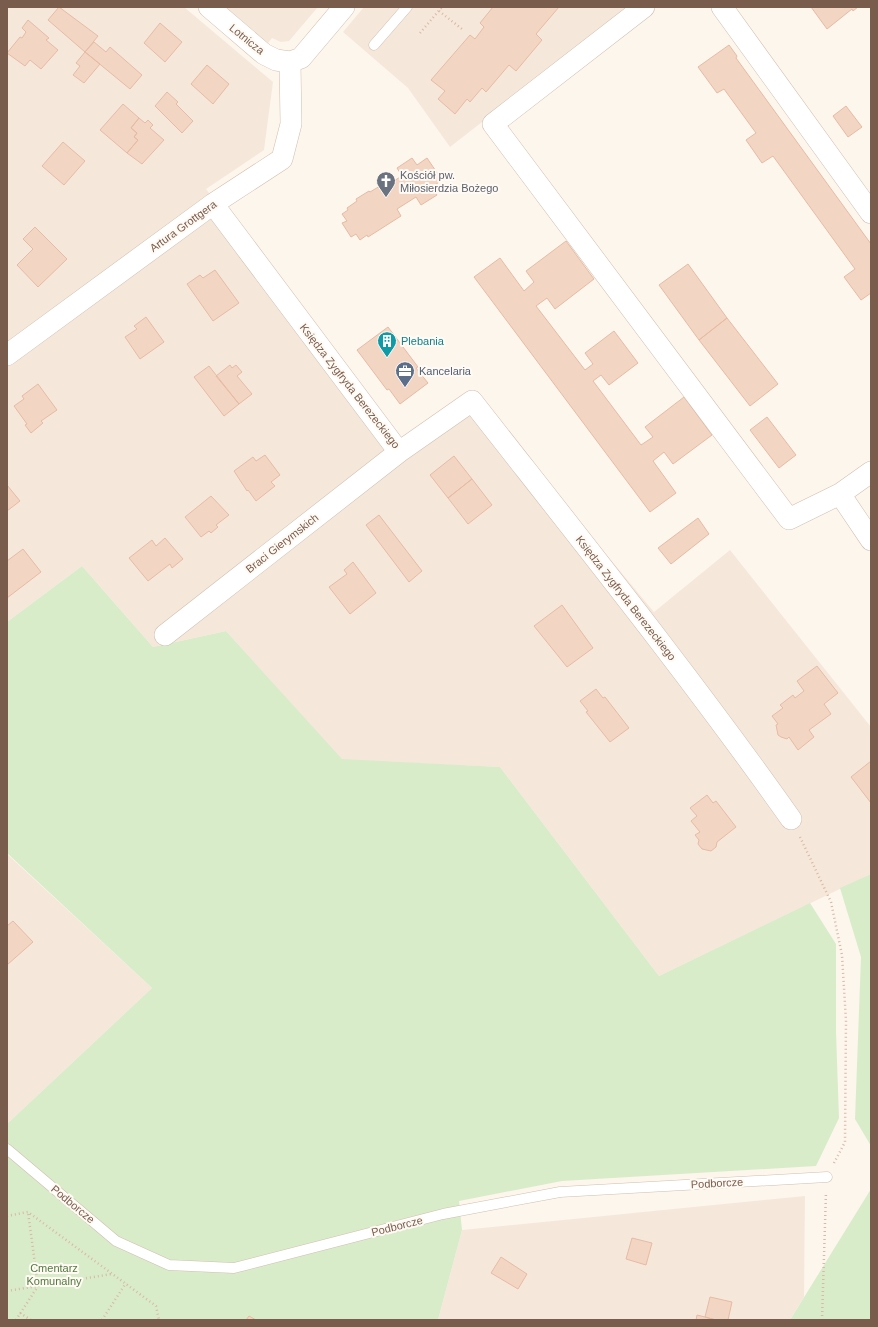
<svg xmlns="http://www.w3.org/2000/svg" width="878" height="1327" font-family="Helvetica,sans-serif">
  <rect width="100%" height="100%" fill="#fdf6ec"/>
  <path fill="#f5e8da" d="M7 7H184L273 82 264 150 206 189 399 446 472 393 654 612 730 550 871 727V874L659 976 500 767 342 760 226 631 153 647 82 566 7 622Z
    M226 7H318L289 41 281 42 272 38 268 43Z
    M364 7H630L450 147 408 88 343 32Z
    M7 854 152 988 7 1124Z
    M805 1196 804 1297 790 1320H438L462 1230Z"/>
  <path fill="#d8ecc9" d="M82 566 153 647 226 631 342 759 500 767 659 976 810 903 836 944V1032L839 1118 816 1166 562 1181 459 1201 462 1230 438 1320H7V1124L152 988 7 853V622Z
    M871 874V1146L855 1119 861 957 840 888Z
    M871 1189V1320H790Z"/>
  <path fill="#f3d5c3" stroke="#e6bba3" d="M59 7 98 36 85 52 48 20Z
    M493 7H559L536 34 542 40 516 71 509 65 486 92 482 88 470 102 467 99 455 114 438 99 445 91 431 80 470 35 475 39 484 27 480 23Z
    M811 7H858L853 11 852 9 827 29Z
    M28 20 49 38 46 40 58 50 41 69 30 60 25 66 7 53 20 37 22 38 26 32 22 28Z
    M160 23 182 42 165 62 144 43Z
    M94 42 106 52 110 47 142 75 130 89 85 52Z
    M729 45 737 56 736 58 871 244V293L861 300 844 277 855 269 773 156 762 163 746 140 756 133 724 89 717 93 698 67Z
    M85 52 100 64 84 83 73 75 80 66 76 63Z
    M207 65 229 84 213 104 191 84Z
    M167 92 178 102 176 104 193 121 182 133 155 106Z
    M123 104 139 118 131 128 137 133 134 137 138 140 127 153 100 130Z
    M846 106 862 127 848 137 833 116Z
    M139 118 145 123 148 120 153 125 150 128 164 140 142 164 127 153 138 140 134 137 137 133 131 128Z
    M63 142 85 161 64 185 42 166Z
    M412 158 417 165 427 158 442 180 432 187 437 195 421 205 416 197 397 209 401 216 368 237 367 235 360 240 356 234 351 237 342 223 347 221 342 214 348 210 347 208 357 201 356 199 369 191 370 192 380 186 382 188 402 176 397 168Z
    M35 227 67 259 38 287 17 265 33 249 23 239Z
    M566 241 594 279 555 309 547 298 536 306 585 370 593 364 585 353 614 331 638 363 609 385 601 375 593 381 641 445 653 437 645 427 684 397 712 435 673 464 664 452 653 461 676 493 650 512 474 277 500 258 524 291 534 282 526 271Z
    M688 264 727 318 699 340 659 285Z
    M215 270 239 303 213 321 187 284 200 275 203 278Z
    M146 317 164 342 140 359 125 337 137 329 134 326Z
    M727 318 778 384 750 406 699 340Z
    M388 327 418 367 416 368 428 383 400 404 389 389 387 390 357 350Z
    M230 365 232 368 236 365 242 372 237 376 252 394 239 404 216 376Z
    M209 366 239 404 224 416 194 377Z
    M38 384 57 410 41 421 43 423 31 433 25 425 27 424 14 406 24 399 22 396Z
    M767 417 796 455 779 468 750 430Z
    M265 455 280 475 271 482 275 486 256 501 248 490 247 491 234 471 253 457 256 461Z
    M454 456 472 479 448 498 430 475Z
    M472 479 492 505 468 524 448 498Z
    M7 485 20 501 7 511Z
    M211 496 229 515 216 525 218 527 211 533 209 531 201 537 185 517Z
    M379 515 422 571 409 582 366 525Z
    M698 518 709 534 671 564 658 548Z
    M165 538 183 559 172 568 170 564 148 581 129 558 152 540 156 546Z
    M23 549 41 572 7 598V561Z
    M353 562 376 593 350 614 329 587 347 574 344 570Z
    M562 605 593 648 567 667 534 626Z
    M817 666 838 693 824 704 831 714 809 730 814 737 798 750 789 737 787 739 781 737 778 735 776 725 778 724 772 716 783 708 780 705 793 695 795 698 804 691 797 681Z
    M596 689 603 698 605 697 629 728 610 742 586 712 588 711 580 701Z
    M871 761V803L851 777Z
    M707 795 713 803 716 801 736 827 717 842 716 847 711 851 702 849 698 844 699 840 695 835 700 832 691 821 697 816 690 808Z
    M13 921 33 942 7 965V926Z
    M632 1238 652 1243 646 1265 626 1259Z
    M501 1257 527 1274 518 1289 491 1273Z
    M710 1297 732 1302 728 1320H716L705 1317Z
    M697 1315 705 1317 716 1320H696Z
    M249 1316 256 1320H246Z"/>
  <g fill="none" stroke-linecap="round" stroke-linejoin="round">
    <g stroke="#d1beb0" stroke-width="11">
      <path id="lane" d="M374 45 407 7
        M7 1149 116 1241 169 1265 234 1268 443 1214 560 1192 827 1177"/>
    </g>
    <g stroke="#d1beb0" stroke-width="22">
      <path id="street" d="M209 7 264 54 276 60 290 62 301 58 344 7
        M644 7 493 124 789 519 840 494 871 472
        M722 7 871 213
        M213 204 399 452 472 401C580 539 690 676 791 819
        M7 355 213 204 282 159 291 124 290 62
        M840 494 871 540
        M165 635 399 452"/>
    </g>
    <path stroke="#d9b8a5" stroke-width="2.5" stroke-dasharray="1 3" stroke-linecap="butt" d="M439 11 462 29
      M420 33 442 7
      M800 837 831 902 842 955 846 1021 845 1142 834 1163
      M7 1216 28 1212 156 1306 159 1320
      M7 1291 112 1274
      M20 1313 31 1320
      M16 1320 38 1286 28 1212
      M102 1320 126 1283
      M822 1320 826 1192"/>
    <use href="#lane" stroke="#fff" stroke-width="10"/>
    <use href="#street" stroke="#fff" stroke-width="21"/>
  </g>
  <defs>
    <g id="church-pin" transform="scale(1)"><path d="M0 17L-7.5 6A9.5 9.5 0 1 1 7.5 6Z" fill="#6b7280" stroke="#fffaf3"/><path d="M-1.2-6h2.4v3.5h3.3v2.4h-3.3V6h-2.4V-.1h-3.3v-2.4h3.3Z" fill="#fff"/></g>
    <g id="building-pin" transform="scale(1)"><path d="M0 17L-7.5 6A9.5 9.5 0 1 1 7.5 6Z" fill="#0f9aa8" stroke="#fffaf3"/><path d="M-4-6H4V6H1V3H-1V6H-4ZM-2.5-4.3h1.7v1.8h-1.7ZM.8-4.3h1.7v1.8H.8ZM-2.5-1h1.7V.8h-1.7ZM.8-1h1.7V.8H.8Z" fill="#fff"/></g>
    <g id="office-pin" transform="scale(1)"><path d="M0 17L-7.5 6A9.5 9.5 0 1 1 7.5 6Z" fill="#5c6f8a" stroke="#fffaf3"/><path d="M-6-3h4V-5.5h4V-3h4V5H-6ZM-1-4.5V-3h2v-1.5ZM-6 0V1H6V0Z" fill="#fff"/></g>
  </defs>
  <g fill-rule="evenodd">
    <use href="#church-pin" x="386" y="181"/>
    <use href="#building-pin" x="387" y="341"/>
    <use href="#office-pin" x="405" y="371"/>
  </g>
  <g text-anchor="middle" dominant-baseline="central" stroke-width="4" stroke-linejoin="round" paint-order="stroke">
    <g font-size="11" fill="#7a5c4d" stroke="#fffaf3">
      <text transform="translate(247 39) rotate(39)">Lotnicza</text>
      <text transform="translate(183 226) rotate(-36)">Artura Grottgera</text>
      <text transform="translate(350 386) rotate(52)">Księdza Zygfryda Berezeckiego</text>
      <text transform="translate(282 543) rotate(-38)">Braci Gierymskich</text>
      <text transform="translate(626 598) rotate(52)">Księdza Zygfryda Berezeckiego</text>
      <text transform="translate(717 1183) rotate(-3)">Podborcze</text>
      <text transform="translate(73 1204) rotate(40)">Podborcze</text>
      <text transform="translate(397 1226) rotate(-14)">Podborcze</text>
    </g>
    <g font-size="11" fill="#5b616d" stroke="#fffaf3" text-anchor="start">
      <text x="400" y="175">Kościół pw.<tspan x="400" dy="13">Miłosierdzia Bożego</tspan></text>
    </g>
    <g font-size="11" fill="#0d838f" stroke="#fffaf3" text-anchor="start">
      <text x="401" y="341">Plebania</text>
    </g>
    <g font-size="11" fill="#4e5e75" stroke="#fffaf3" text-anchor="start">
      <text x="419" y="371">Kancelaria</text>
    </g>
    <g font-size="11" fill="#537a41" stroke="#fffaf3">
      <text x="54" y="1268">Cmentarz<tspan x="54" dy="13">Komunalny</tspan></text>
    </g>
  </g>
  <rect width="878" height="1327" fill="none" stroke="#7a5c4d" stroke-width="16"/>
</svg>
